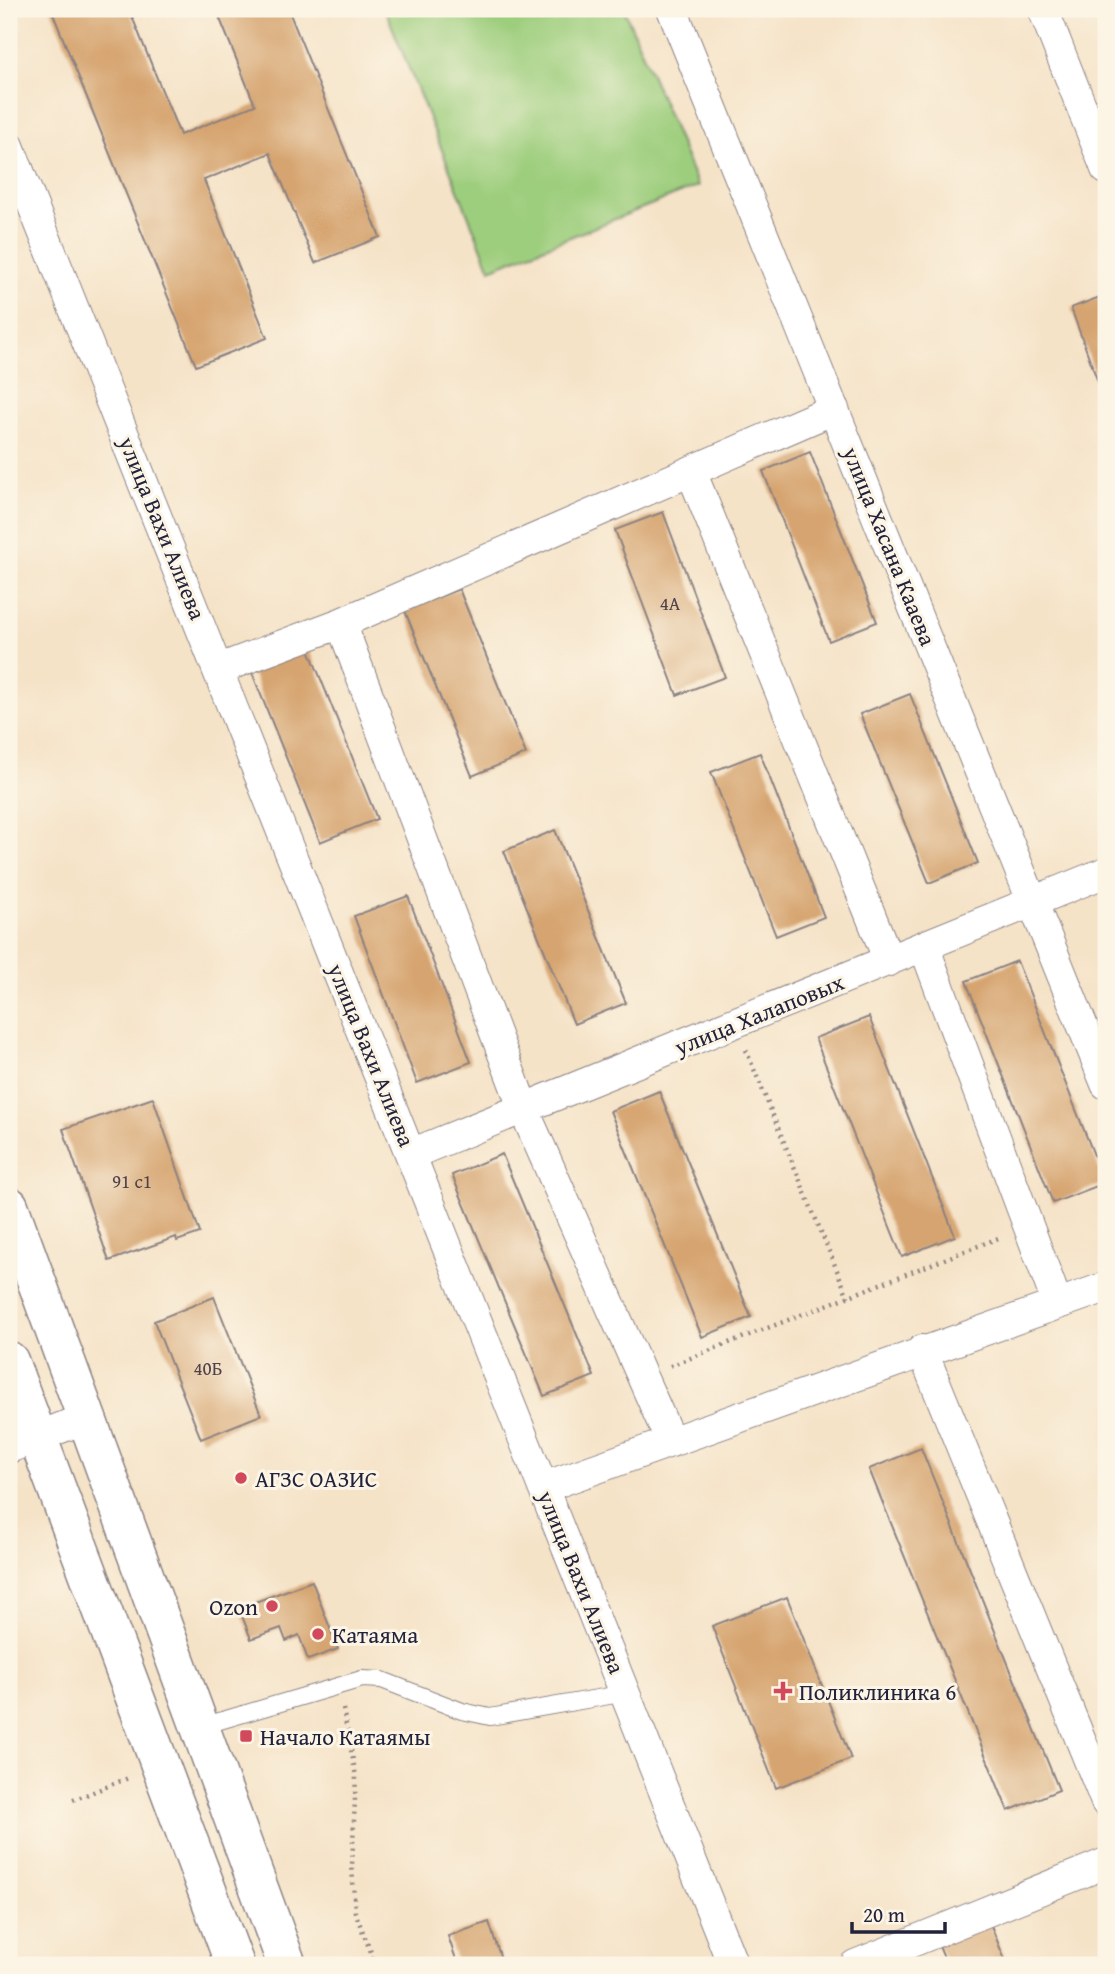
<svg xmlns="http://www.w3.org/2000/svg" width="1115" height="1974" font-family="'Gentium Book Plus',serif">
  <rect width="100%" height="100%" fill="#fcf5e5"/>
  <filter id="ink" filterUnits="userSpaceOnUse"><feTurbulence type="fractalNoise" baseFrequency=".0143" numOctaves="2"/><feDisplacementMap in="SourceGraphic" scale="14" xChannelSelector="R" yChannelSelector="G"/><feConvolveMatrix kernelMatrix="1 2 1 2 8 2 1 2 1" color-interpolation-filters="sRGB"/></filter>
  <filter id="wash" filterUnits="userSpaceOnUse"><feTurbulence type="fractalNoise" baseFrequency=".00686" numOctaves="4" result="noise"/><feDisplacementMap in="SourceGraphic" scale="28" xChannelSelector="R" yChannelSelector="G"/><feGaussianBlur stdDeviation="1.57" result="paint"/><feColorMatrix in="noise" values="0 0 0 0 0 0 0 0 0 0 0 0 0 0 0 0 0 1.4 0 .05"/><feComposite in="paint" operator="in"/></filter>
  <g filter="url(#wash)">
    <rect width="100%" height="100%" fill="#f5e3c8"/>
    <path fill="#9dce7d" stroke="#60785c" stroke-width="2" d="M385 9H624L698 186 490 269Z"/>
    <g id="blocks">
      <path fill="#d6a470" d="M51 9H129L180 135 255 105 216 9H288L380 237 315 263 270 153 204 180 267 338 196 366Z
        M1105 295 1106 298V404L1071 308Z
        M810 452 877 622 829 641 763 471Z
        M663 512 725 677 677 695 615 530Z
        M459 589 526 754 472 776 405 611Z
        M308 647 377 819 320 842 251 670Z
        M910 694 978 863 929 883 860 714Z
        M760 753 824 917 776 936 711 772Z
        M555 830 626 1003 574 1024 504 851Z
        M408 896 471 1062 417 1083 354 916Z
        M1017 961 1105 1183 1053 1203 966 981Z
        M869 1017 955 1236 902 1257 815 1038Z
        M659 1091 751 1317 702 1337 610 1111Z
        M153 1098 200 1233 177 1241 176 1237 109 1261 63 1129Z
        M502 1154 594 1376 544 1396 452 1175Z
        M214 1297 261 1415 201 1439 154 1321Z
        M921 1448 1059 1790 1008 1811 869 1469Z
        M312 1581 338 1649 308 1660 299 1635 286 1641 281 1628 251 1639 239 1608Z
        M787 1597 851 1759 776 1788 712 1626Z
        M489 1922 503 1965H458L448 1936Z
        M990 1923 1007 1965H947L938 1944Z"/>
    </g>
  </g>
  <g filter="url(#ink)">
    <use href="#blocks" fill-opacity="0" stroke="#8c8282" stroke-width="2"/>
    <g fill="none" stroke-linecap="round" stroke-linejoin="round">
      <g stroke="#8c8282" stroke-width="18">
        <path id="service" d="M199 1727 362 1679 382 1680 462 1711 490 1717 626 1693"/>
      </g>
      <g stroke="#8c8282" stroke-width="32">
        <path id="minor" d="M672 9 1106 1084
          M1043 9 1106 169
          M9 146 733 1965
          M691 471 889 961
          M341 623 524 1110 671 1442
          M219 669 341 623 834 409
          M924 946 1057 1303
          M411 1154 1106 872
          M922 1350 1106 1802
          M9 1448 86 1418
          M544 1487 1106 1287
          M855 1965 1106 1863"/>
      </g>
      <g stroke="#8c8282" stroke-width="41">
        <path id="secondary" d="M9 1206 287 1965
          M9 1361 235 1965"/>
      </g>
      <path stroke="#8c8282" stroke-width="4.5" stroke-dasharray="2 5" stroke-linecap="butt" d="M746 1050 848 1297
        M670 1366 1001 1237
        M343 1709 356 1776 352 1866 355 1912 376 1965
        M73 1800 131 1777"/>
      <use href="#service" stroke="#fff" stroke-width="16"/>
      <use href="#minor" stroke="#fff" stroke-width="30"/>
      <use href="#secondary" stroke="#fff" stroke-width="38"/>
    </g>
  </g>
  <g fill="#d1495b" stroke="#fcf5e5" stroke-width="2.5">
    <circle cx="241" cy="1478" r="7"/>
    <circle cx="272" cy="1606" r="7"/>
    <circle cx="318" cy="1634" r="7"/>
    <path d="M779.5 1680.5h7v7h7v7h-7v7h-7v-7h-7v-7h7z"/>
    <rect x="239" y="1729" width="14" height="14" rx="3.5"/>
  </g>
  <g text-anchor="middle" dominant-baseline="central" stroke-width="6" stroke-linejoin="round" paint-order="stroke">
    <g font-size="19" fill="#4f4248">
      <text x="670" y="603">4А</text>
      <text x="132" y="1181">91 с1</text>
      <text x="208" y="1368">40Б</text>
    </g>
    <g font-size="23" fill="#22223b" stroke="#fcf5e5">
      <text transform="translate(163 528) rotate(68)">улица Вахи Алиева</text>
      <text transform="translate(890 546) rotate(68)">улица Хасана Кааева</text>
      <text transform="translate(759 1014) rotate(-22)">улица Халаповых</text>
      <text transform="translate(372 1055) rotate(68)">улица Вахи Алиева</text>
      <text transform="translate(582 1582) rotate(68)">улица Вахи Алиева</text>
    </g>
    <g font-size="23" fill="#22223b" stroke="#fcf5e5" text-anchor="start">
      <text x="255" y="1478">АГЗС ОАЗИС</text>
      <text x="258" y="1606" text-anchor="end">Ozon</text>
      <text x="332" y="1634">Катаяма</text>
      <text x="799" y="1691">Поликлиника 6</text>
      <text x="260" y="1736">Начало Катаямы</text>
    </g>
  </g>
  <rect width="1115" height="1974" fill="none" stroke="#fcf5e5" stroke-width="35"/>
  <path d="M852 1922v10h93v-10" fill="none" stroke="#22223b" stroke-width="3.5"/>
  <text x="863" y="1922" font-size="21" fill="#22223b" stroke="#fcf5e5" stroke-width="5" paint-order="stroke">20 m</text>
</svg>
